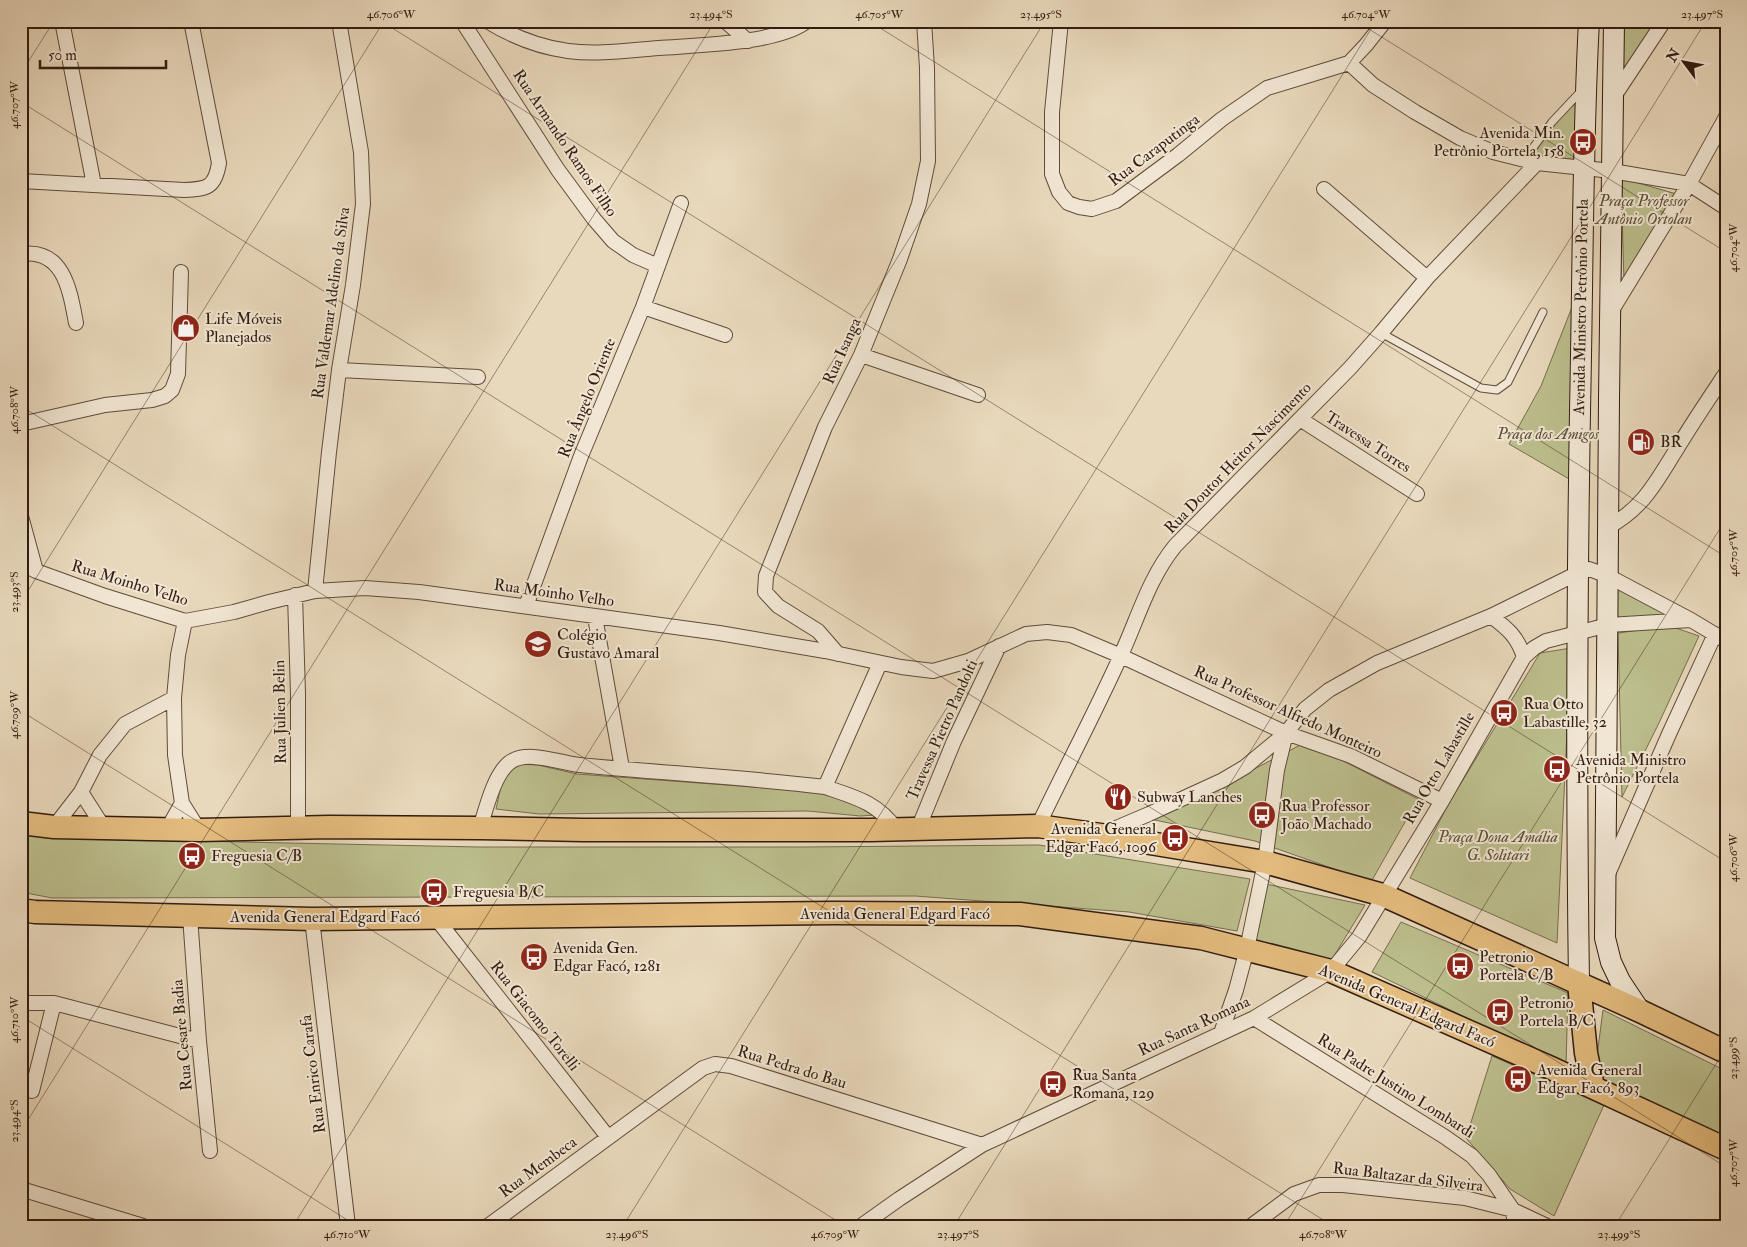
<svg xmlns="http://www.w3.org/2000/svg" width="1747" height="1247" font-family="'IM FELL Double Pica',serif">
  <rect width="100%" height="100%" fill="#e9d9bc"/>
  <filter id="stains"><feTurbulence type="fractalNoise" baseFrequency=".004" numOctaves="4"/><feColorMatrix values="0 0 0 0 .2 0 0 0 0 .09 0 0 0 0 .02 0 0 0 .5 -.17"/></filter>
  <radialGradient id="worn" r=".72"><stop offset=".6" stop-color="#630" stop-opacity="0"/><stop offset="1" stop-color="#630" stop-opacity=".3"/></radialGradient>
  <path fill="#bcbe8d" stroke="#776d4e" d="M1616 21H1664L1613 99Z
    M1585 102 1581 160 1531 156 1568 107Z
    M1621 178 1680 195 1624 282Z
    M1576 297V483L1509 444 1541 386Z
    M1617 585 1671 615 1612 618Z
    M1670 626 1699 636 1659 723 1622 797 1618 633Z
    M1571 648 1557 943 1410 878 1449 803 1540 653Z
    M1306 742 1418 799 1371 882 1255 841 1150 819 1237 778Z
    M511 764 538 765 577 774 821 792 864 807 876 815 860 816 808 811 539 814 496 809 502 781Z
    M21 834 50 838 479 847H803L1039 845 1250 879 1237 931 1129 912 915 896 52 898 21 892Z
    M1266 884 1365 905 1331 961 1252 939Z
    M1401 922 1568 993 1566 1066 1372 972Z
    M1603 1010 1726 1071V1139L1594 1079Z
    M1492 1056 1604 1105 1554 1216 1510 1189 1466 1138Z"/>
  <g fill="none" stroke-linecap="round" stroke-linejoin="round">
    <g stroke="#604b3b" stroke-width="9">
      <path id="lane" d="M1524 160 1552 122 1582 90
        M1381 333 1481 388 1497 390 1508 382 1543 312"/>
    </g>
    <g stroke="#604b3b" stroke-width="16">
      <path id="street" d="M62 21 94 185
        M462 21 558 170 594 219 613 241 633 255 658 266
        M487 21C513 37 538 47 568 51 598 55 630 50 659 48 697 45 778 44 807 21
        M725 21 748 41
        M1061 21 1052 112V174L1059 192 1068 203 1079 207 1092 209 1116 201 1178 155 1222 119 1267 88 1349 63 1366 45 1385 21
        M1349 63 1373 85 1415 112 1460 138 1493 152 1537 163 1612 171 1689 184 1726 208
        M1613 98 1664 21
        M21 181 184 190C207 189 215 188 219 163L191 21
        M1324 189 1427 278
        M21 254C64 248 70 291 76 323
        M643 307 725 335
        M1612 310 1689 184 1726 117
        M861 355 978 395
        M339 370 478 377
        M1300 419 1417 494
        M21 424 105 405 152 400 165 396 172 390 178 374 181 272
        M21 516 36 571
        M1608 527C1644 508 1657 480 1678 447 1693 422 1710 397 1726 373
        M21 563 36 571 105 596 185 621 234 612 269 602 315 591 365 588 419 592 719 633 825 651 901 667 933 671 968 661 1026 634 1047 632 1071 635 1121 656 1286 733 1351 756 1442 801
        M315 591 329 452 339 370 353 285 363 204 361 152 339 21
        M295 595 298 694V828
        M526 606 581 456 643 307 681 203
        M1491 616C1508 629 1517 636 1524 657
        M595 617 622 768
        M185 621 178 655 174 698 175 755 182 803 199 830
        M838 654 818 631 778 606 765 592 766 576 825 427 861 355 900 259 919 204 928 161 927 68 924 21
        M825 787C854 797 877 802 896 829
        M81 792 104 828
        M1038 826C1065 769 1095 713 1121 655 1138 618 1149 578 1175 546L1350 368 1381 333 1427 278 1537 163
        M54 827 81 792 100 755 125 724 174 698
        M480 828C486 809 494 775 509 763 526 749 560 763 579 765 661 773 743 777 825 787L880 663
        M918 829 954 741 999 646
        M167 830 182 803
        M1102 834 1149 814 1223 780 1245 767 1286 733 1305 709 1329 690 1377 663 1491 616 1578 573 1589 569 1608 576 1691 620 1726 641
        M1608 874 1669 734 1715 634
        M190 916 199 1041 210 1151
        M435 917 608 1137
        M312 919 348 1226
        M21 1003H54L199 1041
        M1254 1018 1445 1137 1472 1156 1489 1175 1513 1210 1515 1226
        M1221 1033 1236 990 1247 949 1265 862 1277 770 1286 733
        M32 1091 54 1003
        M21 1189 143 1226
        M488 1226 703 1068 715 1064 731 1066 982 1145
        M861 1226 899 1199 982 1145 1254 1018 1331 971 1359 937 1442 801 1524 657 1534 648 1546 641 1608 625 1691 620
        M1251 1226 1294 1194 1319 1185H1343L1465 1198 1513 1210 1547 1226"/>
    </g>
    <g stroke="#321c10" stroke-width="22">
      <path id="secondary" d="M1614 21 1609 399 1605 938 1611 962 1620 981 1640 1011
        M1579 983C1576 774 1577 564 1581 355 1583 244 1583 132 1589 21"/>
    </g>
    <g stroke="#321c10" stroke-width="25">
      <path id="primary" d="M21 823 54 827 199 830 329 827 480 828 583 830H870L1038 826 1101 835 1265 862 1383 895 1640 1011 1726 1052
        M21 910 35 912 312 919 833 913 1020 914 1201 938 1331 971 1551 1068 1726 1149
        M1579 983 1586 1053 1593 1087"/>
    </g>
    <use href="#lane" stroke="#f1e6d3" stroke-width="7"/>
    <use href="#street" stroke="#f1e6d3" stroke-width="14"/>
    <use href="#secondary" stroke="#f1e6d3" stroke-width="20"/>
    <use href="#primary" stroke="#e4bc7e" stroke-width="22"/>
  </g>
  <path fill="none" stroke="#321c10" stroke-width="1" stroke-opacity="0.45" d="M381 21 1726 862M869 21 1726 557M1356 21 1726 252M21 73 54 21M21 102 1726 1167M21 406 1333 1226M21 602 384 21M21 711 845 1226M21 1016 357 1226M21 1131 715 21M293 1226 1045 21M623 1226 1376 21M954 1226 1706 21M1284 1226 1726 519M1615 1226 1726 1048"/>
  <defs>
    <g id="bus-disc" transform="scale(1.4375)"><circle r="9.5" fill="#8f2418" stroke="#f1e6d3"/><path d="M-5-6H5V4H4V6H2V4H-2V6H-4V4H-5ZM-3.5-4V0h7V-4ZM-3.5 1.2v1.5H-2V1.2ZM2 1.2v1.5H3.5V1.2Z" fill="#fff"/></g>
    <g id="shop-disc" transform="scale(1.4375)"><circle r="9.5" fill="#8f2418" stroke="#f1e6d3"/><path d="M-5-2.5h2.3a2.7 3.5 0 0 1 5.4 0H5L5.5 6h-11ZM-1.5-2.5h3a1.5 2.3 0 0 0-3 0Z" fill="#fff"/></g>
    <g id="fuel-disc" transform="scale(1.4375)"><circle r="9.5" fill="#8f2418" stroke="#f1e6d3"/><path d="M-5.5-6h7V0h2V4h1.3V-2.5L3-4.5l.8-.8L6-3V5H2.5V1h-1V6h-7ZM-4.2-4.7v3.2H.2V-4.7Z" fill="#fff"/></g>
    <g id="school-disc" transform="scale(1.4375)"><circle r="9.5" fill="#8f2418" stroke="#f1e6d3"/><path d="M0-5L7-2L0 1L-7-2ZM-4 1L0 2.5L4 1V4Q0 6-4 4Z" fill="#fff"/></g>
    <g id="restaurant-disc" transform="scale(1.4375)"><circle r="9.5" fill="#8f2418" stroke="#f1e6d3"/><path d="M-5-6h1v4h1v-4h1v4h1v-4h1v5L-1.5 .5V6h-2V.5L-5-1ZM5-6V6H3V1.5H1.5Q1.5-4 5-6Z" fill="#fff"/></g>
  </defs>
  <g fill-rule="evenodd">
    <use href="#bus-disc" x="1583" y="142"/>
    <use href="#shop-disc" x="186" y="328"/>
    <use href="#fuel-disc" x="1641" y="442"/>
    <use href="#school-disc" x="538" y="644"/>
    <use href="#bus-disc" x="1504" y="713"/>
    <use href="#bus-disc" x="1557" y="769"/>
    <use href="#restaurant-disc" x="1118" y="797"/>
    <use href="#bus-disc" x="1262" y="815"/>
    <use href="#bus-disc" x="1175" y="838"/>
    <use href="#bus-disc" x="192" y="856"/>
    <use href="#bus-disc" x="434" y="892"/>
    <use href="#bus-disc" x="534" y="957"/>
    <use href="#bus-disc" x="1460" y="966"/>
    <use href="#bus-disc" x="1500" y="1012"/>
    <use href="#bus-disc" x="1518" y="1079"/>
    <use href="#bus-disc" x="1053" y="1084"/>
  </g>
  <g text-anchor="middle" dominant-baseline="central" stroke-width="4" stroke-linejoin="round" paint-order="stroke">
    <g font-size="16" fill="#321c10" stroke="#f1e6d3" text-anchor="start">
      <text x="1564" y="133" text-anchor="end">Avenida Min.<tspan x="1564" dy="18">Petrônio Portela, 158</tspan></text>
      <text x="205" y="319">Life Móveis<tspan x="205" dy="18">Planejados</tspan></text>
      <text x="1660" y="442">BR</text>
      <text x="557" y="635">Colégio<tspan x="557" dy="18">Gustavo Amaral</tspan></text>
      <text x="1523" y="704">Rua Otto<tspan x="1523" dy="18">Labastille, 32</tspan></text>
      <text x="1576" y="760">Avenida Ministro<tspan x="1576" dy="18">Petrônio Portela</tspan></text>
      <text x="1137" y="797">Subway Lanches</text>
      <text x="1281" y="806">Rua Professor<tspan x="1281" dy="18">João Machado</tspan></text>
      <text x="1156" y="829" text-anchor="end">Avenida General<tspan x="1156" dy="18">Edgar Facó, 1096</tspan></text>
      <text x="211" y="856">Freguesia C/B</text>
      <text x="453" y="892">Freguesia B/C</text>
      <text x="553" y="948">Avenida Gen.<tspan x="553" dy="18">Edgar Facó, 1281</tspan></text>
      <text x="1479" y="957">Petronio<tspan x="1479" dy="18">Portela C/B</tspan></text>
      <text x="1519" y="1003">Petronio<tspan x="1519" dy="18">Portela B/C</tspan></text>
      <text x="1537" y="1070">Avenida General<tspan x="1537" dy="18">Edgar Facó, 893</tspan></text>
      <text x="1072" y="1075">Rua Santa<tspan x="1072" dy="18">Romana, 129</tspan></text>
    </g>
    <g font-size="16" fill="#321c10" stroke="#f1e6d3">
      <text transform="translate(565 143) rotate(56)">Rua Armando Ramos Filho</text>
      <text transform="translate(1154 150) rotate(-37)">Rua Caraputinga</text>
      <text transform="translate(331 303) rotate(-82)">Rua Valdemar Adelino da Silva</text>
      <text transform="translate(1581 307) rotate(-89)">Avenida Ministro Petrônio Portela</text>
      <text transform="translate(842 351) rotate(-66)">Rua Isanga</text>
      <text transform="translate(587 398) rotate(-68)">Rua Ângelo Oriente</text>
      <text transform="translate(1368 442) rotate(33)">Travessa Torres</text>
      <text transform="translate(1238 458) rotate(-46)">Rua Doutor Heitor Nascimento</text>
      <text transform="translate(130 583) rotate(17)">Rua Moinho Velho</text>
      <text transform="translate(554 593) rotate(8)">Rua Moinho Velho</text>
      <text transform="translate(280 712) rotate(-91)">Rua Julien Belin</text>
      <text transform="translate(1288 712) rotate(24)">Rua Professor Alfredo Monteiro</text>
      <text transform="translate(942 730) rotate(-66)">Travessa Pietro Pandolti</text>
      <text transform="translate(1439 768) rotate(-60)">Rua Otto Labastille</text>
      <text x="895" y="914">Avenida General Edgard Facó</text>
      <text x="325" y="917">Avenida General Edgard Facó</text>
      <text transform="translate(1407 1006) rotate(23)">Avenida General Edgard Facó</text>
      <text transform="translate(535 1016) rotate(52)">Rua Giacomo Torelli</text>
      <text transform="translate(1194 1026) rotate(-25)">Rua Santa Romana</text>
      <text transform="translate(182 1035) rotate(-95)">Rua Cesare Badia</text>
      <text transform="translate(792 1067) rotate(17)">Rua Pedra do Bau</text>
      <text transform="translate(313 1074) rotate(-97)">Rua Enrico Carafa</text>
      <text transform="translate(1396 1086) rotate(32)">Rua Padre Justino Lombardi</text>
      <text transform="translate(538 1167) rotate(-36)">Rua Membeca</text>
      <text transform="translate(1408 1177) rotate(7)">Rua Baltazar da Silveira</text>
    </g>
    <g font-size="16" font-style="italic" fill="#5b4d36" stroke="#f1e6d3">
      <text x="1644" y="201">Praça Professor<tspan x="1644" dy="18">Antônio Ortolan</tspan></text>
      <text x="1548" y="434">Praça dos Amigos</text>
      <text x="1498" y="837">Praça Dona Amália<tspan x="1498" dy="18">G. Solitari</tspan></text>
    </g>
  </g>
  <rect width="1747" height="1247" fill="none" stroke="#e9d9bc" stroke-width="55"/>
  <g transform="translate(1684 62) rotate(302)" stroke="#f1e6d3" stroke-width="4" paint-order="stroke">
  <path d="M0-4L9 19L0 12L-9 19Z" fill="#321c10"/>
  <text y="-8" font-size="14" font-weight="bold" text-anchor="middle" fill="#321c10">N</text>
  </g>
  <path d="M40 60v8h126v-8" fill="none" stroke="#321c10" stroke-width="2.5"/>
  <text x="48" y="60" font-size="15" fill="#321c10" stroke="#f1e6d3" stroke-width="4" paint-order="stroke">50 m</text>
  <rect x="28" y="28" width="1692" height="1192" fill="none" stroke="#321c10" stroke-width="2"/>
  <g font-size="12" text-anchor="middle" fill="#321c10">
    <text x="391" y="18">46.706°W</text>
    <text x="711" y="18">23.494°S</text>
    <text x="879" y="18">46.705°W</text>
    <text x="1041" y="18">23.495°S</text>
    <text x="1366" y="18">46.704°W</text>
    <text x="1702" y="18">23.497°S</text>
    <text transform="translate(14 105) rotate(-90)" y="4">46.707°W</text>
    <text transform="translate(1733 248) rotate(-90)" y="4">46.704°W</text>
    <text transform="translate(14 410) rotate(-90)" y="4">46.708°W</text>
    <text transform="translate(1733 553) rotate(-90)" y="4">46.705°W</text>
    <text transform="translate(14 592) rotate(-90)" y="4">23.493°S</text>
    <text transform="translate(14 715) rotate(-90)" y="4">46.709°W</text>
    <text transform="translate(1733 858) rotate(-90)" y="4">46.706°W</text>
    <text transform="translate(14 1020) rotate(-90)" y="4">46.710°W</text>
    <text transform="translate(1733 1058) rotate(-90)" y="4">23.499°S</text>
    <text transform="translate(14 1121) rotate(-90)" y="4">23.494°S</text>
    <text transform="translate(1733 1163) rotate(-90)" y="4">46.707°W</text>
    <text x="347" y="1238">46.710°W</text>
    <text x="627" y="1238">23.496°S</text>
    <text x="835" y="1238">46.709°W</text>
    <text x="958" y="1238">23.497°S</text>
    <text x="1323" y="1238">46.708°W</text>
    <text x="1619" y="1238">23.499°S</text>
  </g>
  <rect width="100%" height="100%" filter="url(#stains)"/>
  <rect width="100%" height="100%" fill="url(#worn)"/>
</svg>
